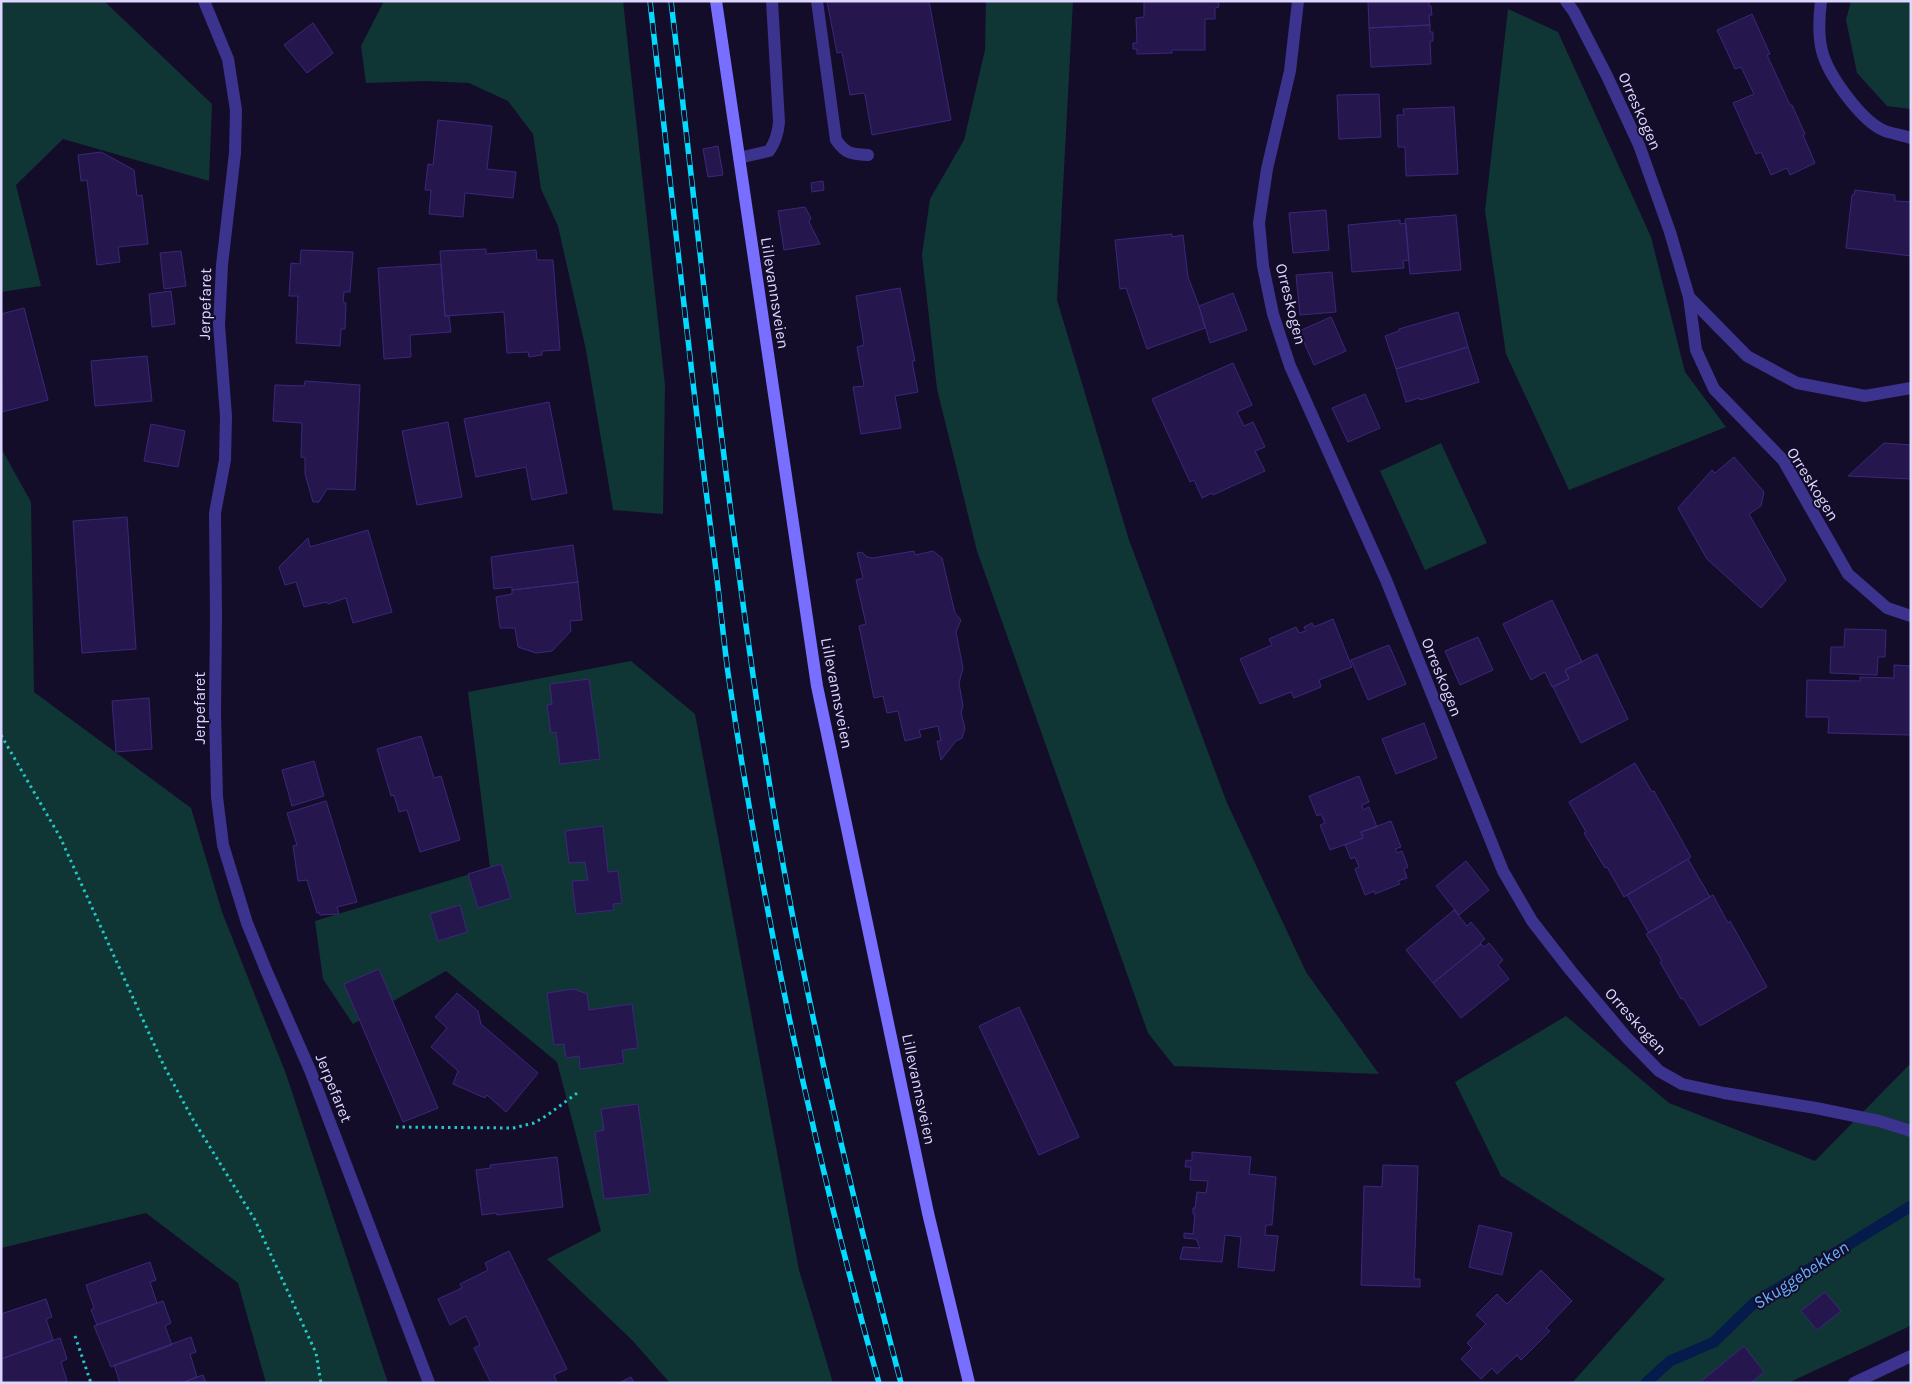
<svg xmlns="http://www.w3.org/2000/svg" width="1912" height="1384" font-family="Karla,sans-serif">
  <rect width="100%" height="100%" fill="#140d2a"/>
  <path fill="#103535" d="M1 1H104L212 104 209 181 63 139 16 185 41 286 1 292Z
    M384 1H623L665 385 663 514 613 510 586 350 558 226 541 189 533 134 508 101 469 83 426 81 366 83 361 46Z
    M986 1H1073L1057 300 1129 540 1227 803 1306 972 1379 1074 1174 1066 1148 1033 977 551 937 389 922 255 930 199 964 140 985 50Z
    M1851 1H1911V109L1887 106 1857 73 1846 20Z
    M1508 9 1558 32 1651 237 1685 372 1726 427 1569 490 1506 354 1485 211Z
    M1441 443 1487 543 1425 570 1380 471Z
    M1 448 31 502 34 692 191 808 222 912 286 1074 388 1383H266L238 1283 146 1213 1 1248Z
    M631 661 695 714 799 1270 833 1383H670L632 1340 547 1259 601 1231 557 1062 446 971 353 1024 323 979 315 921 490 868 468 692Z
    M1566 1016 1669 1103 1815 1161 1911 1063V1324L1908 1327 1788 1383H1572L1665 1279 1501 1176 1455 1082Z"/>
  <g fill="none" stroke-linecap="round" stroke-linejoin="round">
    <path stroke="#041b4c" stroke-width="11" d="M1646 1383 1670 1361 1714 1342 1754 1303 1911 1206"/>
  </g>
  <path fill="#25174d" stroke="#3b277c" d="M827 1H929L951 120 872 135 865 95 863 93 850 95 842 52 837 53Z
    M1144 1H1218L1219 7 1215 8V19H1205V50H1172V53L1137 54V49H1133V43H1137L1136 18 1144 17Z
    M1368 1H1429V6H1431L1432 15H1429L1430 25 1369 28Z
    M1752 14 1770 54 1767 55 1790 105H1792L1805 134 1803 135 1815 163 1790 175 1787 168 1771 175 1761 152 1756 154 1733 103 1754 94 1741 67 1735 69 1717 30Z
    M313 23 333 53 307 73 284 45Z
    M1430 25V32H1433V41H1430L1431 64 1371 67 1369 28Z
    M1379 94 1381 137 1339 139 1337 95Z
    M1454 107 1458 174 1406 176 1405 147H1398L1397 115H1404L1403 109Z
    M438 120 492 126 487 169 516 172 513 198 465 193 463 217 429 214 431 190H425L428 164 433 165Z
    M718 146 723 175 708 177 703 149Z
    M101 152 134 170 137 196 142 195 148 244 118 247 120 262 97 265 87 180 81 181 78 155Z
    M823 181 824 190 812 192 811 183Z
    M1855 190 1895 195V201L1911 202V256L1846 248 1852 195H1854Z
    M805 207 811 218 809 222 820 244 784 250 778 211Z
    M1326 210 1329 250 1293 253 1289 213Z
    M1456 215 1461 270 1410 274 1405 219Z
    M1400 220V224L1406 223 1409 260 1403 261 1404 268 1352 272 1348 225Z
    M1172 234V237L1183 235 1188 277 1199 306 1205 328 1147 349 1126 288 1120 289 1115 240Z
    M486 249V254L536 250 537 260H553L560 350 542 351V355L529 357 528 352 507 353 504 312 445 316 440 251Z
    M301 250 353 252 350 292H344L343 302 346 303 345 329H341L340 346 296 343 298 296H289L291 263 300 264Z
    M181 251 186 286 164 289 160 253Z
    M441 264 445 316H449L451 332 410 335 411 357 384 359 378 268Z
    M1332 272 1336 312 1300 315 1296 275Z
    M900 288 915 361H912L918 392 895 396 901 428 861 434 853 387 864 386 857 347 864 345 856 296Z
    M171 291 175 324 152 327 149 294Z
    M1233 293 1247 330 1210 343 1199 306Z
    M24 308 48 400 2 412 1 314Z
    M1458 312 1468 347 1396 369 1385 336 1399 331V329Z
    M1331 317 1346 351 1314 365 1299 331Z
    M1468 347 1479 382 1420 400 1419 398 1406 402 1396 369Z
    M147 356 152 401 95 406 91 361Z
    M1233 363 1252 405 1237 412 1244 426 1253 422 1265 447 1255 451 1265 471 1213 495 1212 493 1202 498 1194 480 1190 482 1152 399Z
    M305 381 360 385 355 490 327 489 319 502H313L305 474V458L301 457 302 423 273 421 275 385 304 386Z
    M1365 394 1380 428 1348 442 1332 408Z
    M549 402 567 493 532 500 526 467 476 477 464 419Z
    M448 422 462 497 417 505 402 431Z
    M151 424 185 431 178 467 144 461Z
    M1884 443 1911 445V479L1848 476Z
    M1734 457 1764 492 1761 506 1749 514 1786 580 1761 608 1707 559 1678 508 1712 470 1715 473Z
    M127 517 136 649 82 653 73 521Z
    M368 530 392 612 353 623 346 598 328 604 327 602 304 607 296 582 285 585 279 567 308 538 310 547Z
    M573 545 578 582 512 590V587L494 589 491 557Z
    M914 551 915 555 933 551 942 558 955 613 961 620 956 632 963 668 959 683 963 706 961 713 965 728 962 738 956 741 941 760 937 741H941L938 726 919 730 921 737 905 741 898 711 887 713 883 696 874 698 859 626 866 624 856 580 863 578 857 553 862 552 867 557 873 558Z
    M578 582 582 620 570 621 571 631 552 651 536 653 518 647 515 628H500L496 597 512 594V590Z
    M1552 600 1582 662 1565 670 1569 679 1552 687 1545 672 1531 680 1503 624Z
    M1333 619 1352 667 1319 680 1321 687 1294 698 1291 692 1260 704 1240 659 1272 645 1269 639 1296 627 1299 633 1306 631 1304 627 1312 623 1314 627Z
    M1845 629 1886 630 1885 657H1878L1877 675 1830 673 1831 647H1844Z
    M1478 637 1493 670 1460 685 1445 651Z
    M1389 645 1406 684 1368 700 1351 660Z
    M1597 654 1628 719 1581 743 1553 687 1569 679 1565 670Z
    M1894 665 1911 666V735L1828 733 1829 717H1806L1807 680 1860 681V677L1894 678Z
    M589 679 600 759 560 764 556 732 551 733 547 705 552 704 550 684Z
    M149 698 152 749 116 752 112 701Z
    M1424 723 1437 758 1396 774 1382 739Z
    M421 736 434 778 441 776 460 840 420 852 407 810 399 812 394 795 391 796 377 749Z
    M314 761 324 796 292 806 282 770Z
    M1635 763 1652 792 1654 791 1691 857 1624 897 1607 867 1605 868 1584 833 1586 832 1569 802Z
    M1359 776 1369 802 1362 805 1363 810 1369 807 1377 827 1361 832 1363 838 1330 850 1320 825 1325 823 1321 814 1317 816 1309 796Z
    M326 801 357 902 337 907 339 914 320 915 319 912 317 913 307 880 298 881 293 846 297 845 287 813Z
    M1391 821 1401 847 1395 849 1397 853 1402 851 1408 867 1404 869 1407 878 1398 881 1400 884 1375 894 1374 891 1365 895 1355 869 1359 867 1355 857 1351 859 1345 845 1363 838 1361 832Z
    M603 826 608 872 618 871 622 903 613 904 614 910 576 914 572 881 588 880 585 862 569 863 565 831Z
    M1688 859 1710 897 1649 933 1627 895Z
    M1466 861 1489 890 1459 915 1436 886Z
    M501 864 511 898 478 908 468 874Z
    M1713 895 1728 923 1730 921 1767 987 1700 1026 1683 998 1681 999 1660 962 1662 961 1646 934Z
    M460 905 467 932 438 941 430 914Z
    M1454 910 1467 926 1471 922 1485 939 1480 943 1481 944 1433 983 1406 950Z
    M1489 943 1503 960 1498 965 1509 979 1461 1018 1433 983 1481 944 1484 947Z
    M379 969 438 1108 403 1122 344 984Z
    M574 989 587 994 589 1010 632 1004 638 1048 622 1050 624 1063 580 1069 579 1056 566 1058 564 1044 554 1045 547 993Z
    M457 993 478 1011 481 1024 538 1073 506 1112 487 1095 485 1098 453 1084 458 1071 431 1047 447 1028 435 1017Z
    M1019 1007 1079 1137 1039 1155 979 1026Z
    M638 1104 650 1194 604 1199 595 1132 604 1130 601 1109Z
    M1192 1152 1251 1157 1249 1174 1276 1177 1272 1225H1266L1265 1235 1278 1236 1274 1271 1238 1267 1241 1237 1225 1235 1222 1262 1180 1259 1183 1247 1200 1248 1196 1239 1184 1238V1233L1193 1234 1195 1214H1193V1208H1195L1197 1192 1206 1193 1208 1181 1190 1180 1191 1167H1185L1186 1160 1192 1161Z
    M557 1157 563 1207 497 1215 496 1213 482 1215 476 1170 491 1168 490 1165Z
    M1383 1165 1418 1166 1414 1279H1420V1287L1361 1285 1364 1186 1382 1187Z
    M1479 1225 1512 1233 1502 1275 1469 1267Z
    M509 1251 567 1369 554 1375 557 1383H491L474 1348 480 1345 466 1316 450 1325 438 1299 462 1288 460 1284 488 1270 485 1263Z
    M150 1262 156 1280 150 1282 157 1303 97 1325 91 1310 94 1308 86 1285Z
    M1541 1270 1572 1301 1546 1328 1550 1331 1521 1360 1517 1355 1497 1374 1492 1368 1481 1379 1461 1359 1472 1348 1467 1343 1486 1324 1476 1315 1497 1294 1507 1304Z
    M1825 1292 1841 1311 1817 1330 1801 1311Z
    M46 1299 52 1317 46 1319 53 1340 1 1359V1314Z
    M163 1301 171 1323 165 1326 172 1345 111 1367 94 1326Z
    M191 1337 196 1352 190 1354 197 1377 182 1383H120L114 1365Z
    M60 1338 67 1359 61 1362 67 1381 61 1383H1V1359Z
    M1744 1346 1764 1372 1751 1383H1699Z
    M203 1375 206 1383H182L197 1377Z
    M631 1377 634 1383H619Z"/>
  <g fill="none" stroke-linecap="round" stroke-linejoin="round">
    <path stroke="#22c8c5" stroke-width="3" stroke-dasharray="2.5 4" stroke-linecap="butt" d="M1 735 60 837 163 1064 192 1118 255 1220 316 1353 321 1383
      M396 1127 513 1128 534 1123 546 1116 580 1091
      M75 1336 91 1383"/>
    <path stroke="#3b338e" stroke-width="12" d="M817 1 836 140C846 154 851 154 868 155
      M739 158 769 151C776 142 778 133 779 122L772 1
      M1689 297 1696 350 1714 389 1783 460 1848 574 1887 608 1911 616"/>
    <path stroke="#3b338e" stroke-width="12" d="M204 1 228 59 236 110 235 153 222 265 219 325 226 416 225 460 215 513 216 617 215 714 217 797 223 845 247 923 266 970 310 1070 429 1383
      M1298 1 1290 71 1267 169 1259 223 1263 266 1273 314 1290 366 1386 580 1503 871 1532 921 1571 971 1627 1038 1659 1071 1682 1084 1724 1093 1816 1108 1879 1121 1911 1131
      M1566 1 1574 12 1607 76 1639 145 1670 232 1689 297 1747 356 1797 383 1865 396 1911 388
      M1821 1C1819 17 1818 35 1822 51 1828 75 1862 122 1885 131 1893 134 1902 135 1911 138
      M1854 1383 1911 1356"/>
    <path stroke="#786eff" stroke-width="12" d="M716 1 817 686 928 1213 969 1383"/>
    <g stroke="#03daff" stroke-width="5.5">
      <path id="rail" d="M650 1C671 186 690 370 714 554 719 594 723 634 728 673 763 912 813 1150 879 1383
        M671 1C703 272 730 543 774 812 806 1005 851 1194 901 1383"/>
    </g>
    <use href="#rail" stroke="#140d2a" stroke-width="4" stroke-dasharray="11" stroke-linecap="butt"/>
  </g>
  <g text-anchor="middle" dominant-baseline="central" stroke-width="4" stroke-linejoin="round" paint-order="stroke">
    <g font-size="16" fill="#ddd7ff" stroke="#140d2a">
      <text transform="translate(1640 111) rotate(66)">Orreskogen</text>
      <text transform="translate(775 293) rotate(81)">Lillevannsveien</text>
      <text transform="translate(205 304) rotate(-89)">Jerpefaret</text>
      <text transform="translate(1291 304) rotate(76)">Orreskogen</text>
      <text transform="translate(1813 484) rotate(58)">Orreskogen</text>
      <text transform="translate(1442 677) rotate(68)">Orreskogen</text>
      <text transform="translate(837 693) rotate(79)">Lillevannsveien</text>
      <text transform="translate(199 708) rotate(-90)">Jerpefaret</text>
      <text transform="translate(1636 1021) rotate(48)">Orreskogen</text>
      <text transform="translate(334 1088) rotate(68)">Jerpefaret</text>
      <text transform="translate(919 1089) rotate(78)">Lillevannsveien</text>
    </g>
    <g font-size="18" font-style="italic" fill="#65b0ff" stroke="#140d2a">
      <text transform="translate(1801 1275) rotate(-33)">Skuggebekken</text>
    </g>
  </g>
  <rect width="1912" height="1384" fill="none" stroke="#ddd7ff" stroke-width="5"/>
</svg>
